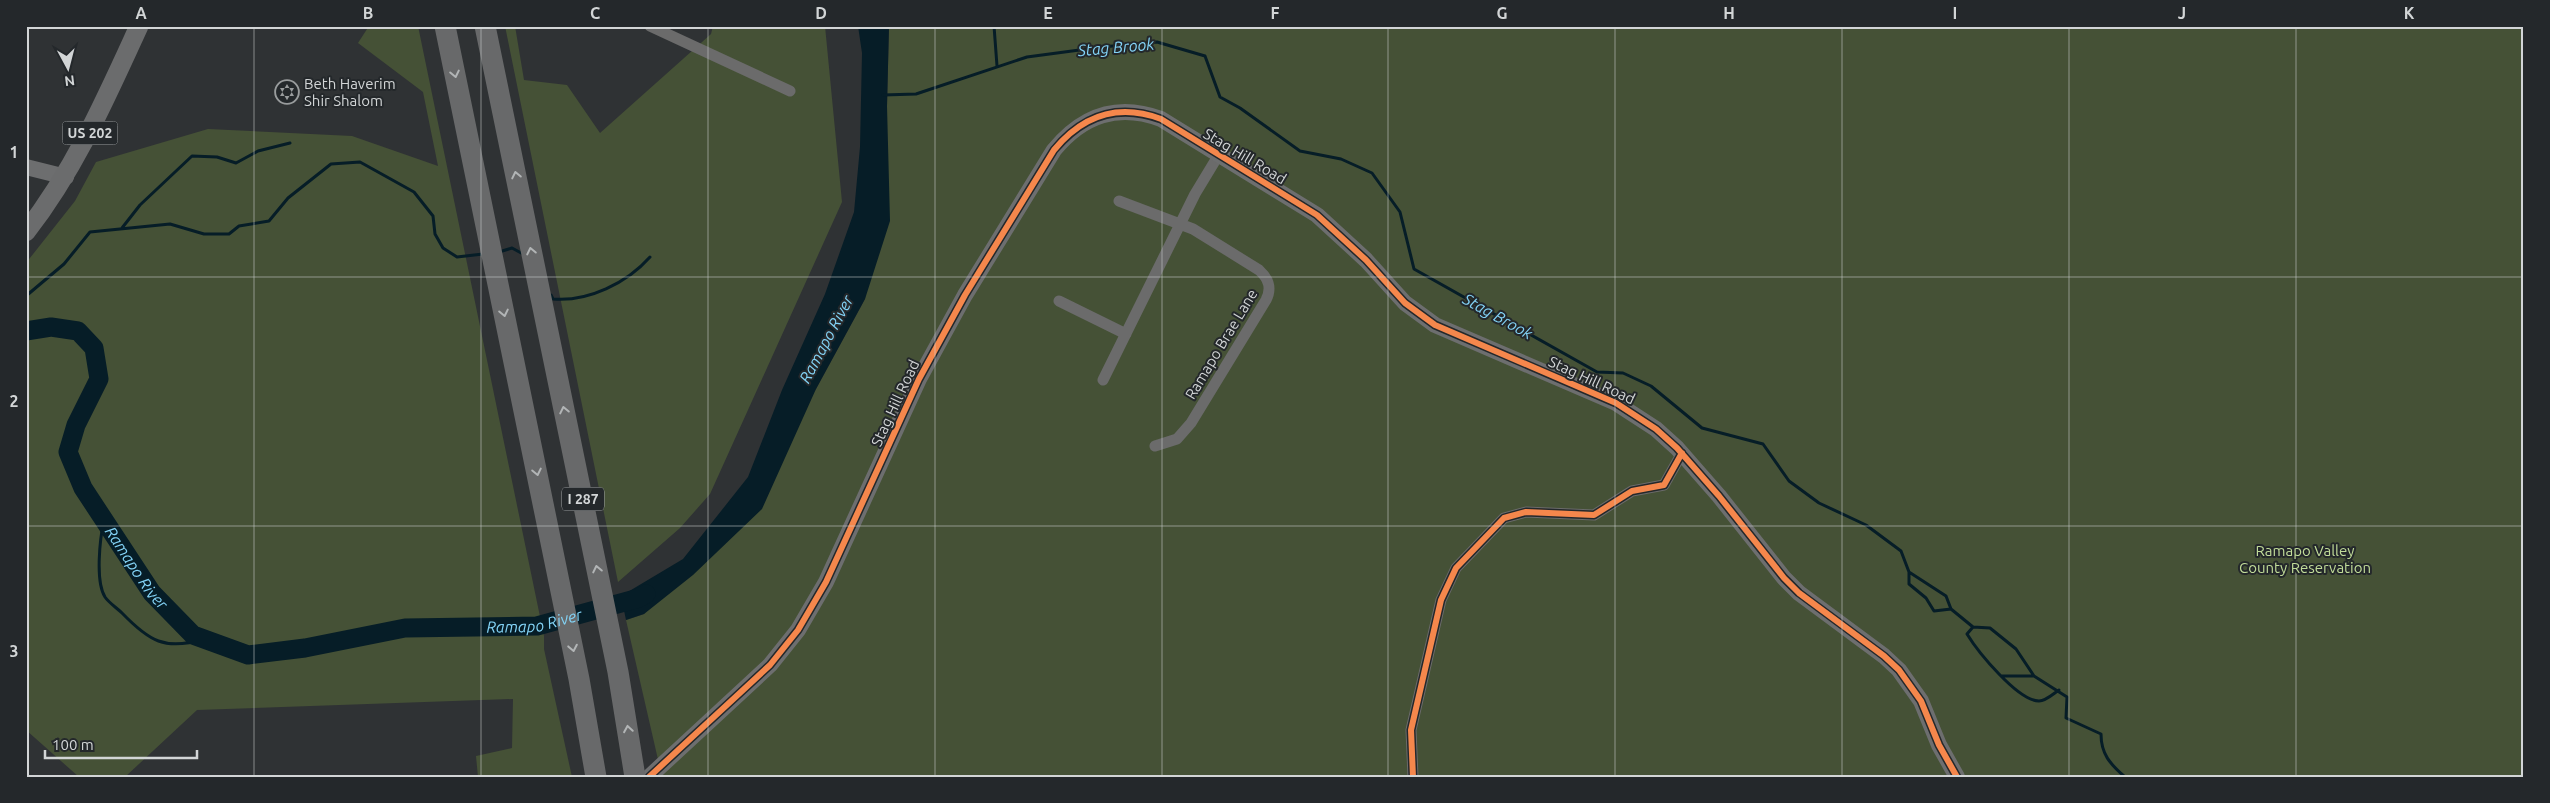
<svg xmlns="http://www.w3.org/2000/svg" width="2550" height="803" font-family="Ubuntu,sans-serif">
  <rect width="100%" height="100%" fill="#2f3234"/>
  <path fill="#455136" d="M369 26H418L544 636V649L572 777H478L476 756 512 748 513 699 197 710 125 777H79L26 730V263L75 201 96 162 208 129 352 136 438 166 423 92 358 43Z
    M505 26H515L524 80 567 85 600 133 711 34 713 26H825L842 202 710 494 680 528 618 582Z
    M889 26H2524V777H662L626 620 644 614 816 389 865 299 887 106Z"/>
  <path fill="#061d27" d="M858 26H889L887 106 890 221 865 299 816 389 762 509 693 575 644 614 626 620 621 596 683 559 748 477 782 390 825 294 854 212 860 147 862 53Z"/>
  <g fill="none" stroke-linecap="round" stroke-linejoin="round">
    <path stroke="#061d27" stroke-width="3" d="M994 26 997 66
      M883 95 916 94 1027 57 1102 47 1157 42 1205 56 1220 97 1240 108 1300 151 1341 159 1372 173 1400 212 1414 269 1597 372 1623 373 1651 386 1702 428 1763 444 1789 481 1819 503 1866 525 1901 551 1909 572 1946 596 1951 609 1973 627 1990 628 2016 649 2034 676 2067 697 2066 718 2101 734C2101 754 2110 764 2125 777
      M122 228 140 205 192 156 217 157 236 163 258 151 290 143
      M499 252 512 248 523 254
      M551 295 553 299C588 302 627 283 650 257
      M26 296 64 264 90 232 170 224 204 234H229L239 226 269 221 288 198 331 164 360 162 414 192 433 216 435 234 443 248 457 257 483 254
      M104 520C100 538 95 581 105 597 109 603 117 608 122 613 149 641 165 651 204 639
      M1909 572V584L1926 598 1934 611 1951 609
      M1973 627 1967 634C1978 652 2018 701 2039 701 2046 701 2053 694 2059 690
      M2002 676H2033"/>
    <path stroke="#061d27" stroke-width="19" id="s1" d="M26 331 51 327 78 331 94 348 99 379 76 425 68 452 83 488 152 593 193 635 248 655 305 648 405 628 537 626 639 598 646 594"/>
    <path stroke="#6b6b6b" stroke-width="11" d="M650 26 790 91
      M1119 201 1193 229 1259 270C1269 279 1272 288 1266 300L1191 423 1177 439 1155 446
      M1059 301 1126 334
      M1103 380 1195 194 1218 156
      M1413 777 1411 730 1441 600 1456 568 1504 518 1526 512 1594 515 1632 491 1664 485 1682 453"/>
    <path stroke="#6d6e6f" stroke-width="16" d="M26 167 66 177
      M649 777 770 665 798 630 826 582 919 379 965 295 1054 150C1083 115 1118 103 1161 119L1317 215 1366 260 1405 303 1435 325 1616 403 1656 429 1677 448 1719 496 1784 578 1799 593 1884 656 1899 670 1921 701 1939 745 1957 777"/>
    <path stroke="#6b6c6d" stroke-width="19" d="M26 232C75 169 106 98 139 26"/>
    <path stroke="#68696a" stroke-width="21" d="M445 26 579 679 596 777
      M485 26 618 672 635 777"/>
    <g stroke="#24282b" stroke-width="9">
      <path id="cycleway" d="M649 777 770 665 798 630 826 582 919 379 965 295 1054 150C1083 115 1118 103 1161 119L1317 215 1366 260 1405 303 1435 325 1616 403 1656 429 1677 448 1719 496 1784 578 1799 593 1884 656 1899 670 1921 701 1939 745 1957 777
        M1413 777 1411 730 1441 600 1456 568 1504 518 1526 512 1594 515 1632 491 1664 485 1682 453"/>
    </g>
    <use href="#cycleway" stroke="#f5874c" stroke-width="6"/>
  </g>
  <defs><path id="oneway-chevron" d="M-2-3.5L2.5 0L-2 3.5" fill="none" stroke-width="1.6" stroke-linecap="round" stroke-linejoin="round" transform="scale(1.25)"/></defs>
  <g stroke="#b2b5b6">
    <use href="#oneway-chevron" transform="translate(455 74) rotate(78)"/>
    <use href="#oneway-chevron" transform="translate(516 175) rotate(-102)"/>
    <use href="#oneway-chevron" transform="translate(531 251) rotate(-102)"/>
    <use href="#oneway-chevron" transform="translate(504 313) rotate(78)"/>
    <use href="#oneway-chevron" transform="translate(564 410) rotate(-102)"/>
    <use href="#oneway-chevron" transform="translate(537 472) rotate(78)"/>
    <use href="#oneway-chevron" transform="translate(597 569) rotate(-102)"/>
    <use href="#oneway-chevron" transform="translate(573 648) rotate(79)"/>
    <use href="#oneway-chevron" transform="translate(628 729) rotate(-99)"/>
  </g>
  <path fill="none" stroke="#d2d5d6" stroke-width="1" stroke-opacity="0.55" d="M254 26V777M481 26V777M708 26V777M935 26V777M1162 26V777M1388 26V777M1615 26V777M1842 26V777M2069 26V777M2296 26V777M26 277H2524M26 526H2524"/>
  <defs>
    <g id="synagogue-ring" transform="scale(1.25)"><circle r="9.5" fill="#24282b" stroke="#999c9d" stroke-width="1.5"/><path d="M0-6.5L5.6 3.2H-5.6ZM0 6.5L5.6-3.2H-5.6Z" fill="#999c9d"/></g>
  </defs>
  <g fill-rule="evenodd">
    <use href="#synagogue-ring" x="287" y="92"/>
  </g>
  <g text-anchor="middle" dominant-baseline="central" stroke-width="4" stroke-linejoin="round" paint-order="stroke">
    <g fill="#24282b" stroke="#9ea1a3" stroke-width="1">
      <rect x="62.5" y="121.5" width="55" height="23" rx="4"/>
      <rect x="562" y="487.5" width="42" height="23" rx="4"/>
    </g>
    <g font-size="14" font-weight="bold" fill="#d2d5d6">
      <text x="90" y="133">US 202</text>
      <text x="583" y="499">I 287</text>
    </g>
    <g font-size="15" fill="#d2d5d6" stroke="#24282b" text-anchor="start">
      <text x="304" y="83">Beth Haverim<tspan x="304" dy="17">Shir Shalom</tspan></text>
    </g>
    <g font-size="15" fill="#d2d5d6" stroke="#24282b">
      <text transform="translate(1245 156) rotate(31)">Stag Hill Road</text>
      <text transform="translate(1221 344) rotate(-59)">Ramapo Brae Lane</text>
      <text transform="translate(1592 380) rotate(25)">Stag Hill Road</text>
      <text transform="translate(895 403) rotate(-65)">Stag Hill Road</text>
    </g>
    <g font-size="15" fill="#c1dc99" stroke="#24282b">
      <text x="2305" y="550">Ramapo Valley<tspan x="2305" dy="17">County Reservation</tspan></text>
    </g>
    <g font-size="16" font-style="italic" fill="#83d3f6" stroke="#24282b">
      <text transform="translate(1116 47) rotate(-5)">Stag Brook</text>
      <text transform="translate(1498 316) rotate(29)">Stag Brook</text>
      <text transform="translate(826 339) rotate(-62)">Ramapo River</text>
      <text stroke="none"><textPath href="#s1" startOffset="322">Ramapo River</textPath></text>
      <text stroke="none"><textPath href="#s1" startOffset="758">Ramapo River</textPath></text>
    </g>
  </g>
  <rect width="2550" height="803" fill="none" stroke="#24282b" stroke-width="55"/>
  <g transform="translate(68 68) rotate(173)" stroke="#24282b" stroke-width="4" paint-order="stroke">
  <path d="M0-4L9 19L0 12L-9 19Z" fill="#d2d5d6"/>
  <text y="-8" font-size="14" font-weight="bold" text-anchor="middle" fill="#d2d5d6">N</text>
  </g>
  <path d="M45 750v8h152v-8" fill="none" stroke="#d2d5d6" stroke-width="2.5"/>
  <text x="52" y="750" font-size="15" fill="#d2d5d6" stroke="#24282b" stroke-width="4" paint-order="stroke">100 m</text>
  <rect x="28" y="28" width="2494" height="748" fill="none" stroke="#d2d5d6" stroke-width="2"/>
  <g font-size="16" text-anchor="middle" font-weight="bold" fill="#d2d5d6">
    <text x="141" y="19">A</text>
    <text x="368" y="19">B</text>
    <text x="595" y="19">C</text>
    <text x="821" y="19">D</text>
    <text x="1048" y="19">E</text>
    <text x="1275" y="19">F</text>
    <text x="1502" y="19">G</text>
    <text x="1729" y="19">H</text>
    <text x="1955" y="19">I</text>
    <text x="2182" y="19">J</text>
    <text x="2409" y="19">K</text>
    <text x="14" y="158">1</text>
    <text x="14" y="407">2</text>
    <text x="14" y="657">3</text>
  </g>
</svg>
